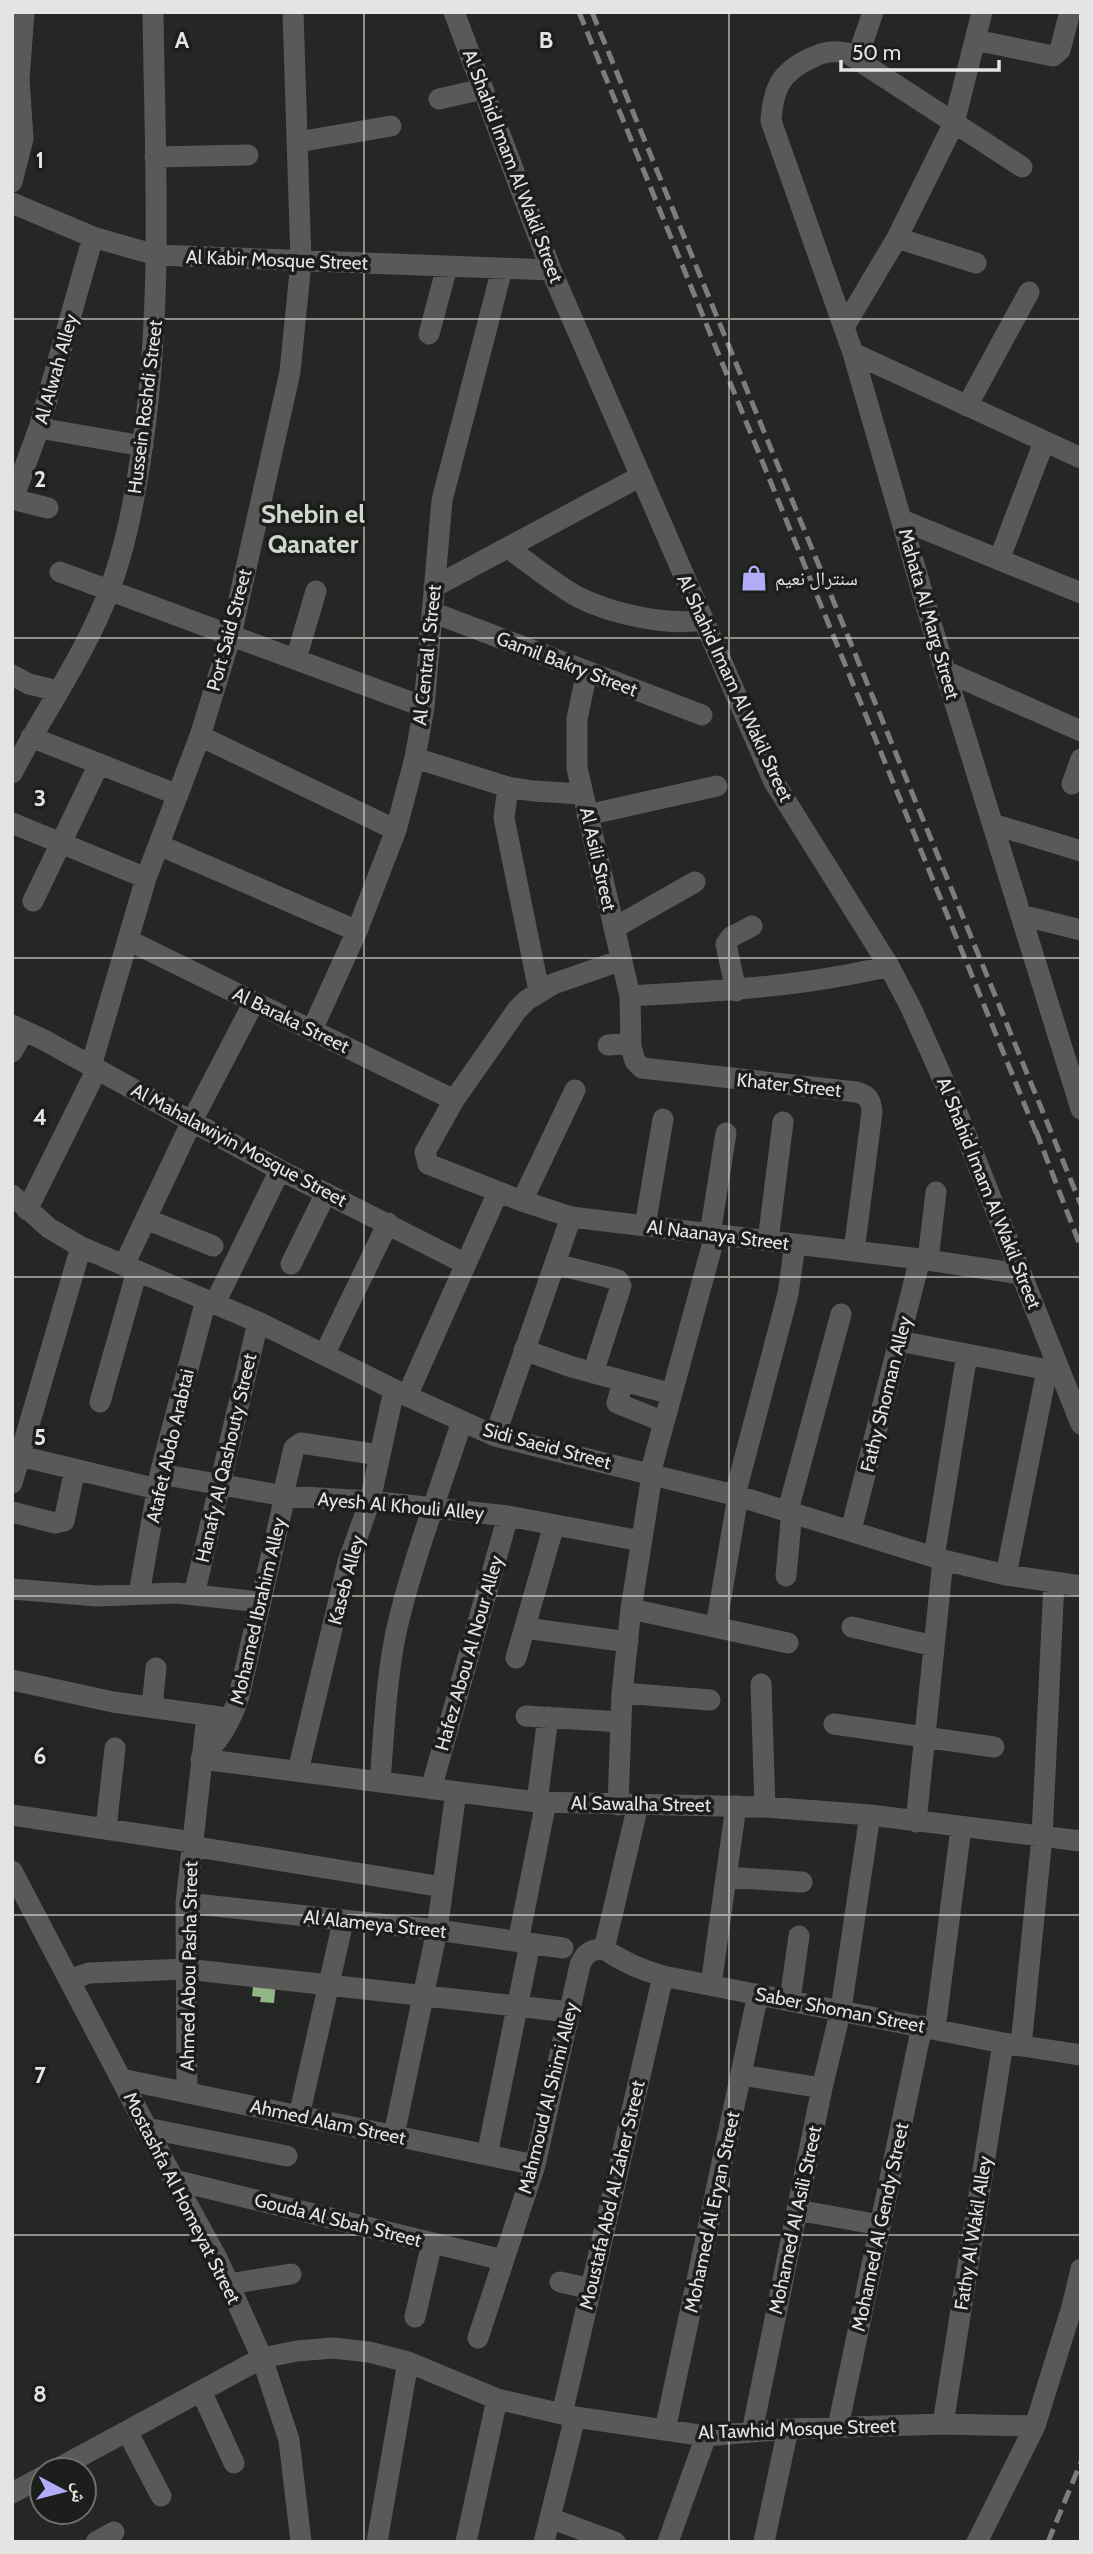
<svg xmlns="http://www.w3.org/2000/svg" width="1093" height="2554" font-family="Cabin,'Noto Naskh Arabic',sans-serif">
  <rect width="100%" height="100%" fill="#242723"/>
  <path fill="#92b686" d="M254 1978 276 1981 274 2003 260 2002 261 1997 252 1996Z"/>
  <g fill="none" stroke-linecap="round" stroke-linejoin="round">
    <path stroke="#595a58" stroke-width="21" d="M454 12 551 270 774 782 889 966 911 1008 950 1095 1081 1424
      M975 40 1053 56 1060 50 1070 12
      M857 59 873 12
      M439 99 483 89
      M298 142 391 126
      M155 157 248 155
      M1022 167 847 53C832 50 823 52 809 59 780 73 773 89 771 121L853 353 945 671 1081 1109
      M12 182 23 139 19 79 24 12
      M12 203 93 237 156 255 551 270
      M897 238 976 263
      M844 327 897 238 954 123 982 12
      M429 334 447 267
      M853 353 1081 458
      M967 406 1029 292
      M39 428 143 446
      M12 499 48 508
      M13 499 39 428 93 237
      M902 520 1081 593
      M508 548C531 564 553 583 578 597 612 614 667 626 703 620
      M999 560 1044 442
      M60 572 424 707
      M434 587 641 476
      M432 612 702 715
      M296 659 316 591
      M587 671 577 719V768L630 996 631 1047
      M945 671 1081 731
      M12 675 29 684 58 691
      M200 736 396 830
      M31 737 178 795
      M415 758 508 787 533 791 582 794
      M12 773C44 712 85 655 109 591 125 549 133 506 140 462 164 313 155 162 153 12
      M1072 784 1081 759
      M508 787 504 818 539 991
      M587 815 717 786
      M12 823 146 878
      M993 824 1081 851
      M159 845 357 931
      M33 901 99 764
      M1021 915 1081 930
      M614 928 695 882
      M128 940 454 1100
      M622 960 553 984 527 1000 517 1010 454 1100 425 1152 428 1164 522 1201 571 1217 920 1259 1021 1274
      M736 991 726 944 731 937 752 926
      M630 996C718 991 803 987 889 966
      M12 1025 44 1040 280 1170 466 1264
      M312 1030 357 931 396 830 415 758 424 707 442 500 502 269
      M608 1045 623 1044 631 1047 635 1061 642 1068 856 1092C868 1095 871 1100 872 1112L854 1251
      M12 1052 24 1031
      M91 1066 146 878 200 736 231 635 290 372 301 262 293 12
      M12 1195 49 1228 81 1247 258 1322 407 1396 495 1436 738 1496 943 1560 1006 1575 1081 1586
      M522 1201 575 1090
      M27 1210 97 1069
      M146 1219 213 1246
      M645 1226 663 1119
      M710 1234 726 1133
      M768 1241 783 1122
      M928 1260 936 1192
      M291 1264 326 1193
      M555 1264 611 1278 618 1280 621 1286 593 1373
      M124 1265 192 1121 254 1002
      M215 1303 280 1170
      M899 1341 1059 1372
      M524 1350 572 1367 672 1394
      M324 1355 388 1223
      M623 1381 617 1403 664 1422
      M407 1396 498 1192
      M100 1402 137 1271
      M495 1436 571 1217
      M20 1456 157 1489
      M160 1474 285 1496 370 1501 508 1516 641 1541
      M650 1474 715 1235
      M12 1483 81 1247
      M283 1495 294 1448 301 1443 379 1455
      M735 1495 788 1294 795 1244
      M788 1510 841 1314
      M12 1512 55 1523 64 1521 75 1469
      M851 1530 920 1259
      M934 1557 967 1354
      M1006 1575 1047 1370
      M786 1576 792 1511
      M12 1589 97 1596 176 1593 261 1602
      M139 1594 160 1474 206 1300
      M194 1595 258 1322
      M631 1609 788 1643
      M716 1627 738 1496
      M852 1627 934 1646
      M525 1628 628 1642
      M516 1658 554 1525
      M12 1680 113 1702 220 1717
      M761 1684 765 1807
      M622 1693 710 1700
      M152 1707 156 1668
      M526 1716 621 1722
      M834 1724 994 1747
      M201 1759 537 1802 765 1807 870 1815 1081 1841
      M201 1759C220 1739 231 1722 239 1696L285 1496
      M298 1771 348 1562 370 1501 394 1390
      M380 1782C384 1732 386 1681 396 1632 412 1561 440 1490 462 1421
      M431 1789 508 1516
      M537 1802 548 1717
      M618 1805 622 1693 631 1609 652 1475
      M12 1815 192 1842
      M916 1822 943 1560
      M106 1828 115 1748
      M191 1846 443 1887
      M12 1871 174 2180 218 2260 262 2358 289 2440 301 2542
      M726 1877 802 1882
      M186 1903 437 1930 563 1948
      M518 1942 546 1802
      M604 1949C623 1962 640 1970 663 1976L1003 2043 1081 2055
      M604 1949 638 1805
      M69 1980 89 1973 186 1969 569 2012
      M711 1985 736 1806
      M790 2000 799 1936
      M935 2029 961 1828
      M1021 2046 1042 1837 1054 1582
      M741 2075 822 2088
      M121 2079 535 2165
      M187 2093 186 1903 207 1715
      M299 2116 343 1922
      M146 2128 287 2156
      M394 2135 437 1930 456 1792
      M487 2155 530 1944
      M174 2180 503 2260
      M797 2210 880 2225
      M560 2282 591 2289
      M229 2284 291 2274
      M415 2317 432 2243
      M478 2338 535 2165 580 1965C585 1953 591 1949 604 1949
      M201 2391 234 2463
      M562 2414 663 1976
      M943 2424 1003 2043
      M838 2427 922 2026
      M665 2430 758 1994
      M127 2431 161 2496
      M752 2432 822 2088 841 2009 870 1815
      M55 2470 262 2358 297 2351 333 2348 369 2352 408 2362 497 2399 575 2417 706 2436 788 2429 943 2424 1035 2426
      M12 2493 42 2477
      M550 2518 615 2542
      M96 2542 114 2532
      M377 2542 408 2362
      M466 2542 497 2399
      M544 2542 575 2417
      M668 2542 706 2436
      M764 2542 788 2429
      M977 2542 1035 2426 1072 2307 1081 2269"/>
    <path stroke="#7c7e7b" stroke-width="5" stroke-dasharray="14 7" stroke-linecap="butt" d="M579 12 1039 1140
      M592 12 1081 1205
      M1036 1131 1081 1248
      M1048 2542 1081 2462"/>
  </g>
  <path fill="none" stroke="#e3e5e2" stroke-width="2" stroke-opacity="0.55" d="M364 12V2542M729 12V2542M12 319H1081M12 638H1081M12 958H1081M12 1277H1081M12 1596H1081M12 1915H1081M12 2235H1081"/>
  <defs>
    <g id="shop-bare" transform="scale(2.1)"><path d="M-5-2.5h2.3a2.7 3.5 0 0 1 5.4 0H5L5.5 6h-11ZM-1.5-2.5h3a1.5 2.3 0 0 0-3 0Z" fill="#b4acf9" stroke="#1b1e1a" stroke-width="2.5" paint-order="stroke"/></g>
  </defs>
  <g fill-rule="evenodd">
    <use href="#shop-bare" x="754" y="578"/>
  </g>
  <g text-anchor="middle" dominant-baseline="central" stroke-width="7" stroke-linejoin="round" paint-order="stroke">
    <g font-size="19" fill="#e3e5e2" stroke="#1b1e1a">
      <text transform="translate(513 166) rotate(69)">Al Shahid Imam Al Wakil Street</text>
      <text transform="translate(277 260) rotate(2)">Al Kabir Mosque Street</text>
      <text transform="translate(56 369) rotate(-74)">Al Alwah Alley</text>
      <text transform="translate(145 407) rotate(-83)">Hussein Roshdi Street</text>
      <text transform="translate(929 614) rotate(74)">Mahata Al Marg Street</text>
      <text transform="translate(229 630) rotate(-75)">Port Said Street</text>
      <text transform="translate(427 655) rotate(-84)">Al Central 1 Street</text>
      <text transform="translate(567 664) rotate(21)">Gamil Bakry Street</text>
      <text transform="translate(735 688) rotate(65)">Al Shahid Imam Al Wakil Street</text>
      <text transform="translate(598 859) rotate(77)">Al Asili Street</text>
      <text transform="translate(291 1020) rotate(26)">Al Baraka Street</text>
      <text transform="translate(789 1085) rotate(6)">Khater Street</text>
      <text transform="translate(239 1145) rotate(28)">Al Mahalawiyin Mosque Street</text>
      <text transform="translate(989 1193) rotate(68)">Al Shahid Imam Al Wakil Street</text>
      <text transform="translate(718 1235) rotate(7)">Al Naanaya Street</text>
      <text transform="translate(886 1394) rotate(-76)">Fathy Shoman Alley</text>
      <text transform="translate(170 1446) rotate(-77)">Atafet Abdo Arabtai</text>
      <text transform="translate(547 1446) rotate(15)">Sidi Saeid Street</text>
      <text transform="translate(226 1458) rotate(-77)">Hanafy Al Qashouty Street</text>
      <text transform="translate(401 1506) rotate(5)">Ayesh Al Khouli Alley</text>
      <text transform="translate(346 1580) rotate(-75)">Kaseb Alley</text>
      <text transform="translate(258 1611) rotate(-77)">Mohamed Ibrahim Alley</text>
      <text transform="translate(469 1653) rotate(-74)">Hafez Abou Al Nour Alley</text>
      <text transform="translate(641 1804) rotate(1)">Al Sawalha Street</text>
      <text transform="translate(375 1924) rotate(6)">Al Alameya Street</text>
      <text transform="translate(189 1966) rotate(-89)">Ahmed Abou Pasha Street</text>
      <text transform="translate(840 2010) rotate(11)">Saber Shoman Street</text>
      <text transform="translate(548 2098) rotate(-76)">Mahmoud Al Shimi Alley</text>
      <text transform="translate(328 2122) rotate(12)">Ahmed Alam Street</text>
      <text transform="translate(612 2195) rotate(-77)">Moustafa Abd Al Zaher Street</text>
      <text transform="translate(182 2198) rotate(63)">Mostashfa Al Homeyat Street</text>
      <text transform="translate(712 2212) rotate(-78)">Mohamed Al Eryan Street</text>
      <text transform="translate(338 2220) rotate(14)">Gouda Al Sbah Street</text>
      <text transform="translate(795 2220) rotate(-78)">Mohamed Al Asili Street</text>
      <text transform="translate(880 2227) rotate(-78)">Mohamed Al Gendy Street</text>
      <text transform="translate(973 2233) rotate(-81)">Fathy Al Wakil Alley</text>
      <text transform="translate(797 2429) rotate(-2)">Al Tawhid Mosque Street</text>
    </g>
    <g font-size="19" fill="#e3e5e2" stroke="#1b1e1a" text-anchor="start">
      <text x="775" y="578">سنترال نعيم</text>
    </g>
    <g font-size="26" font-weight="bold" fill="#d1d6d0" stroke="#1b1e1a">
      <text x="313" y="514">Shebin el<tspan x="313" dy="30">Qanater</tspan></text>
    </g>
  </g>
  <g font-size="23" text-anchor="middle" font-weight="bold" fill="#e3e5e2" stroke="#1b1e1a" stroke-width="7" stroke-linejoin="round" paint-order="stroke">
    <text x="182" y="48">A</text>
    <text x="546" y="48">B</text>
    <text x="40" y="168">1</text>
    <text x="40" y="487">2</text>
    <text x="40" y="806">3</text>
    <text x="40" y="1125">4</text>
    <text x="40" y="1445">5</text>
    <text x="40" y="1764">6</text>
    <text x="40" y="2083">7</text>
    <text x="40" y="2402">8</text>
  </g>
  <rect width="1093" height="2554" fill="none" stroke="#e3e5e2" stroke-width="28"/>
  <g transform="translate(63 2491) rotate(97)"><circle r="33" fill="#1b1e1a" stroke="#6b6e6a" stroke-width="2"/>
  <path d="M0-5L12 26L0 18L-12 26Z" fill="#b4acf9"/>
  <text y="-10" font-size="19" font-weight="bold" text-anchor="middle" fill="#e3e5e2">ش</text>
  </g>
  <path d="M841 60v10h158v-10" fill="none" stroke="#e3e5e2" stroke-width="3.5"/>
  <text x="852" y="60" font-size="21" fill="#e3e5e2" stroke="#1b1e1a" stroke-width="5" paint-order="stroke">50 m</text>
</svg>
